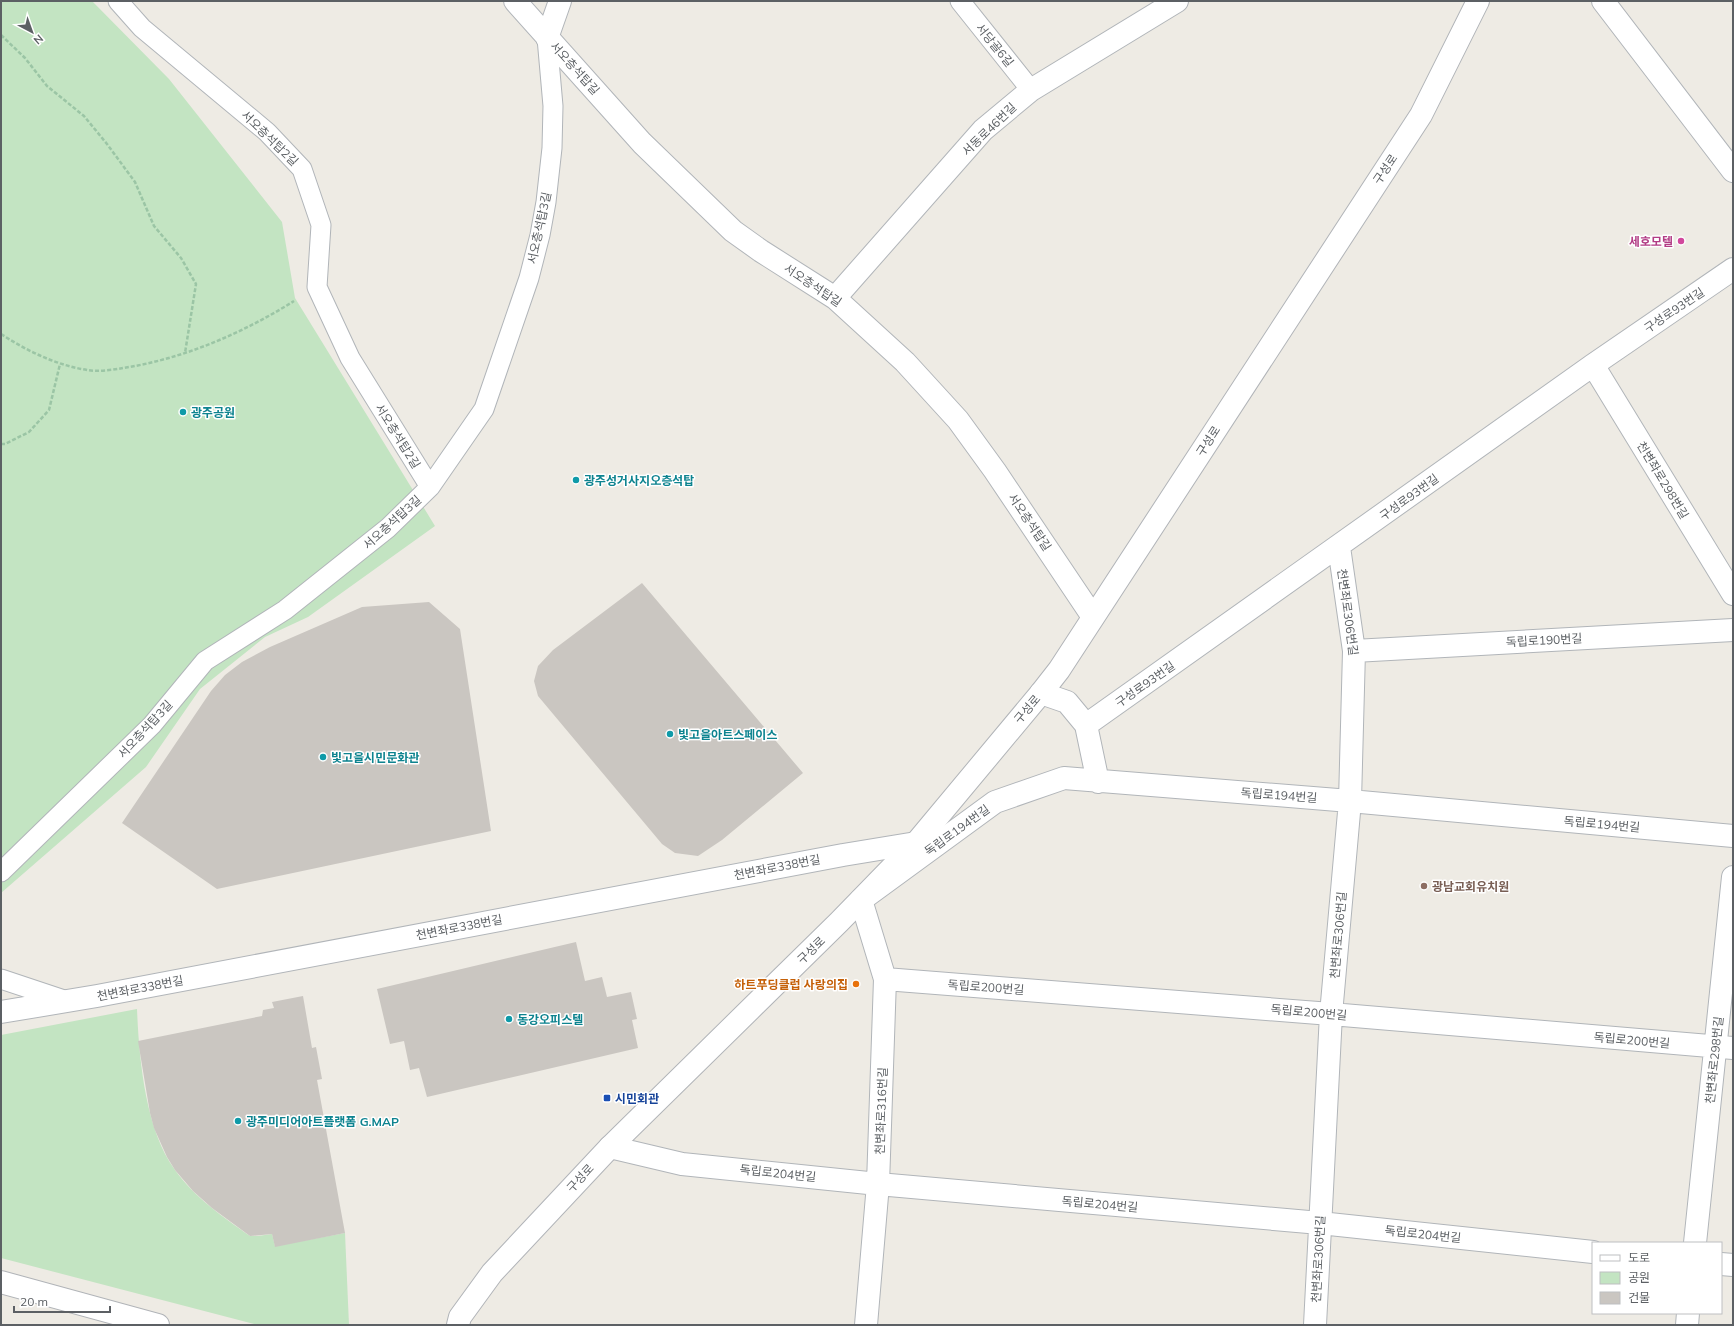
<svg xmlns="http://www.w3.org/2000/svg" width="1734" height="1326" font-family="Mulish,'Noto Sans KR',sans-serif">
  <rect width="100%" height="100%" fill="#eeebe4"/>
  <path fill="#c3e4c2" d="M1 1H92L169 79 282 222 295 298 435 526 308 617 265 637 200 689 146 767 1 893Z
    M137 1009C139 1058 145 1129 175 1170 194 1197 223 1217 250 1236H258L272 1234 275 1246 345 1233 349 1325H258L1 1258V1035Z"/>
  <path fill="#cac6c1" d="M642 583 803 773 722 840 698 856 675 853 662 844 538 696 534 681 538 666 553 650Z
    M429 602 460 629 491 831 217 889 122 823 211 691 225 675 242 662 270 647 362 607Z
    M576 942 585 981 602 977 607 997 631 992 637 1019 632 1020 638 1048 427 1097 419 1068 410 1070 404 1041 390 1044 377 989Z
    M303 996 312 1048 316 1047 322 1079 317 1080 345 1233 275 1247 272 1234 250 1236 212 1208 193 1191 175 1170 167 1157 154 1128 150 1113 138 1041 262 1016 263 1010 274 1008 272 1002Z"/>
  <g fill="none" stroke-linecap="round" stroke-linejoin="round">
    <g stroke="#b1b5b9" stroke-width="21">
      <path id="lane" d="M118 1 142 28 267 132 302 169 321 225 317 287 350 358 430 487
        M960 1 1031 90
        M1 872 152 725 205 661 285 610 388 528 430 487 484 409 529 278 540 235 546 202 552 148 553 106 547 38
        M1 979 67 1001"/>
    </g>
    <g stroke="#b1b5b9" stroke-width="24">
      <path id="street" d="M515 1 642 143 733 231 761 251 835 298 905 362 958 420 995 471 1093 617
        M1603 1 1733 171
        M547 38 560 1
        M835 298 983 130 1031 90 1177 1
        M1593 365 1733 594
        M1354 651 1733 630
        M1041 693 1067 702 1086 725 1098 782
        M1086 725 1593 365 1733 269
        M885 979 1331 1014 1733 1048
        M1 1012 97 996 843 855 916 843
        M610 1147 682 1164 878 1184 1320 1223 1593 1252
        M1695 1243 1733 877
        M1721 1264 1733 1265
        M866 1325 878 1184 885 979 861 900 995 802 1064 778 1350 801 1733 836
        M1315 1325 1331 1014 1350 801 1354 651 1339 547
        M1687 1325 1688 1313"/>
    </g>
    <g stroke="#b1b4b8" stroke-width="24">
      <path id="secondary" d="M1 1282 158 1325
        M458 1325 460 1317 492 1273 610 1147 839 922 916 843 1041 693 1059 670 1421 115 1478 1"/>
    </g>
    <path stroke="#9bc5a5" stroke-width="2.5" stroke-dasharray="4 2" stroke-linecap="butt" d="M1 35 25 58 47 86 84 116 107 144 135 182 154 226 181 258 196 284 185 353
      M1 334C27 351 56 365 87 370 98 372 112 370 123 368 183 359 243 333 294 301
      M1 444H5L29 432 49 410 60 364"/>
    <use href="#lane" stroke="#fff" stroke-width="19"/>
    <use href="#street" stroke="#fff" stroke-width="22"/>
    <use href="#secondary" stroke="#fff" stroke-width="22"/>
  </g>
  <circle fill="#d1479c" stroke="#fff" stroke-width="1.5" cx="1681" cy="241" r="4"/>
  <g fill="#0f9aa8" stroke="#fff" stroke-width="1.5">
    <circle cx="183" cy="412" r="4"/>
    <circle cx="576" cy="480" r="4"/>
    <circle cx="670" cy="734" r="4"/>
    <circle cx="323" cy="757" r="4"/>
    <circle cx="509" cy="1019" r="4"/>
    <circle cx="238" cy="1121" r="4"/>
  </g>
  <circle fill="#8d6e63" stroke="#fff" stroke-width="1.5" cx="1424" cy="886" r="4"/>
  <circle fill="#e8710a" stroke="#fff" stroke-width="1.5" cx="856" cy="984" r="4"/>
  <rect fill="#1a4fb4" stroke="#fff" stroke-width="1.5" x="603" y="1094" width="8" height="8" rx="2"/>
  <g text-anchor="middle" dominant-baseline="central" stroke-width="3" stroke-linejoin="round" paint-order="stroke">
    <g font-size="12" fill="#5c6064" stroke="#fff">
      <text transform="translate(995 45) rotate(51)">서당골6길</text>
      <text transform="translate(575 68) rotate(48)">서오층석탑길</text>
      <text transform="translate(989 129) rotate(-44)">서동로46번길</text>
      <text transform="translate(270 138) rotate(44)">서오층석탑2길</text>
      <text transform="translate(1385 169) rotate(-56)">구성로</text>
      <text transform="translate(539 228) rotate(-78)">서오층석탑3길</text>
      <text transform="translate(813 285) rotate(34)">서오층석탑길</text>
      <text transform="translate(1674 310) rotate(-34)">구성로93번길</text>
      <text transform="translate(398 436) rotate(58)">서오층석탑2길</text>
      <text transform="translate(1208 441) rotate(-57)">구성로</text>
      <text transform="translate(1663 480) rotate(59)">천변좌로298번길</text>
      <text transform="translate(1409 497) rotate(-36)">구성로93번길</text>
      <text transform="translate(392 522) rotate(-42)">서오층석탑3길</text>
      <text transform="translate(1030 522) rotate(56)">서오층석탑길</text>
      <text transform="translate(1348 612) rotate(82)">천변좌로306번길</text>
      <text transform="translate(1544 640) rotate(-3)">독립로190번길</text>
      <text transform="translate(1145 684) rotate(-35)">구성로93번길</text>
      <text transform="translate(1027 709) rotate(-50)">구성로</text>
      <text transform="translate(145 729) rotate(-47)">서오층석탑3길</text>
      <text transform="translate(1279 795) rotate(4)">독립로194번길</text>
      <text transform="translate(1602 824) rotate(5)">독립로194번길</text>
      <text transform="translate(957 830) rotate(-36)">독립로194번길</text>
      <text transform="translate(777 867) rotate(-11)">천변좌로338번길</text>
      <text transform="translate(459 927) rotate(-11)">천변좌로338번길</text>
      <text transform="translate(1338 935) rotate(-85)">천변좌로306번길</text>
      <text transform="translate(811 950) rotate(-44)">구성로</text>
      <text transform="translate(986 987) rotate(4)">독립로200번길</text>
      <text transform="translate(140 988) rotate(-11)">천변좌로338번길</text>
      <text transform="translate(1309 1012) rotate(5)">독립로200번길</text>
      <text transform="translate(1632 1040) rotate(5)">독립로200번길</text>
      <text transform="translate(1714 1060) rotate(-84)">천변좌로298번길</text>
      <text transform="translate(881 1111) rotate(-88)">천변좌로316번길</text>
      <text transform="translate(778 1173) rotate(6)">독립로204번길</text>
      <text transform="translate(580 1178) rotate(-47)">구성로</text>
      <text transform="translate(1100 1204) rotate(5)">독립로204번길</text>
      <text transform="translate(1423 1234) rotate(6)">독립로204번길</text>
      <text transform="translate(1318 1259) rotate(-87)">천변좌로306번길</text>
    </g>
    <g font-size="12" font-weight="bold" fill="#b23c85" stroke="#fff" text-anchor="end">
      <text x="1673" y="241">세호모텔</text>
    </g>
    <g font-size="12" font-weight="bold" fill="#0d838f" stroke="#fff" text-anchor="start">
      <text x="191" y="412">광주공원</text>
      <text x="584" y="480">광주성거사지오층석탑</text>
      <text x="678" y="734">빛고을아트스페이스</text>
      <text x="331" y="757">빛고을시민문화관</text>
      <text x="517" y="1019">동강오피스텔</text>
      <text x="246" y="1121">광주미디어아트플랫폼 G.MAP</text>
    </g>
    <g font-size="12" font-weight="bold" fill="#785e54" stroke="#fff" text-anchor="start">
      <text x="1432" y="886">광남교회유치원</text>
    </g>
    <g font-size="12" font-weight="bold" fill="#c56008" stroke="#fff" text-anchor="end">
      <text x="848" y="984">하트푸딩클럽 사랑의집</text>
    </g>
    <g font-size="12" font-weight="bold" fill="#164399" stroke="#fff" text-anchor="start">
      <text x="615" y="1098">시민회관</text>
    </g>
  </g>
  <rect width="1734" height="1326" fill="none" stroke="#5c6064" stroke-width="4"/>
  <rect x="1592" y="1242" width="130" height="72" fill="#ffffff" stroke="#bebfc1"/>
  <rect x="1600" y="1255" width="20" height="6" fill="#ffffff" stroke="#bebfc1"/>
  <text x="1628" y="1262" font-size="12" fill="#5c6064">도로</text>
  <rect x="1600" y="1272" width="20" height="12" fill="#c3e4c2" stroke="#bebfc1"/>
  <text x="1628" y="1282" font-size="12" fill="#5c6064">공원</text>
  <rect x="1600" y="1292" width="20" height="12" fill="#cac6c1" stroke="#bebfc1"/>
  <text x="1628" y="1302" font-size="12" fill="#5c6064">건물</text>
  <g transform="translate(32 32) rotate(139)" stroke="#ffffff" stroke-width="3" paint-order="stroke">
  <path d="M0-3L7 15L0 10L-7 15Z" fill="#5c6064"/>
  <text y="-6" font-size="11" font-weight="bold" text-anchor="middle" fill="#5c6064">N</text>
  </g>
  <path d="M14 1306v6h96v-6" fill="none" stroke="#5c6064" stroke-width="2"/>
  <text x="20" y="1306" font-size="12" fill="#5c6064" stroke="#ffffff" stroke-width="3" paint-order="stroke">20 m</text>
</svg>
